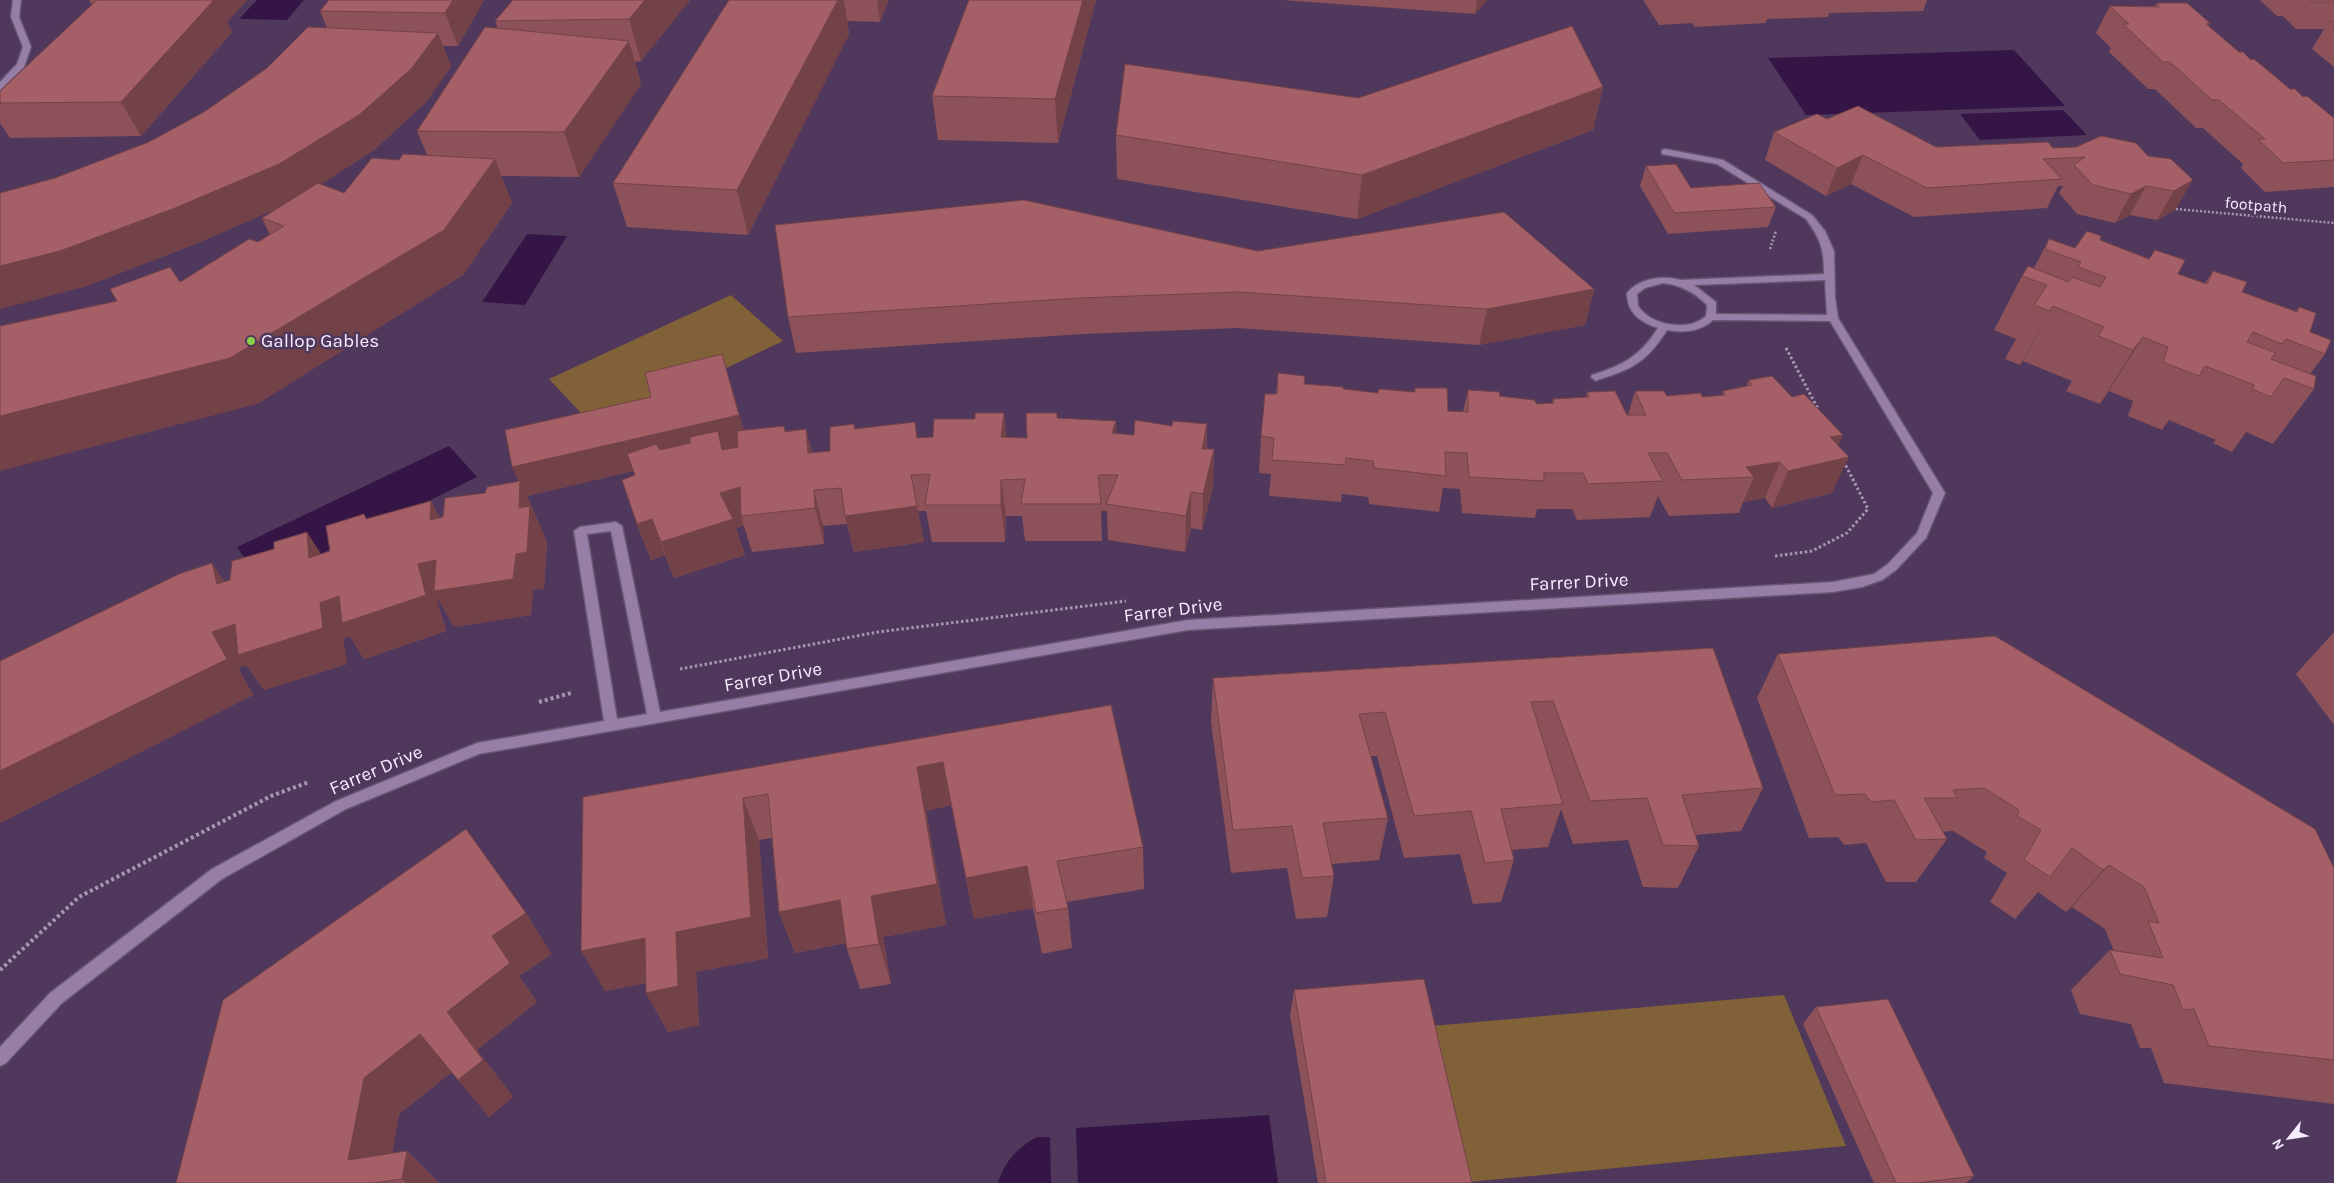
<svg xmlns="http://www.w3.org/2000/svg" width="2334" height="1183" font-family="Karla,sans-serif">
  <rect width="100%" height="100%" fill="#4f385c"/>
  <path fill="#816137" d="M731 295 783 341 597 430 549 379Z
    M1784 995 1846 1146 1468 1182 1431 1026Z"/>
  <path fill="#351546" d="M257 0H304L287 20 239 19Z
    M2014 50 2065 106 1806 115 1768 58Z
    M2063 110 2087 135 1980 140 1960 114Z
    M527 234 567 236 525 305 482 302Z
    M449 446 477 477 262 583 237 547Z
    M1269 1115 1278 1183H1078L1076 1128Z
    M1037 1137H1050L1051 1183H998C1004 1162 1018 1147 1037 1137Z"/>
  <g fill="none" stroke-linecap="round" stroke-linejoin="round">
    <g stroke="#675471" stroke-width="3">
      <path id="minor" d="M13 0H21L19 17 31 47 24 67 0 90V82L17 64 23 47 11 17Z
        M1665 149 1723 160 1812 215 1825 231 1834 251 1835 298 1838 318 1945 493 1926 538 1896 570 1882 580 1862 587 1833 592 1188 630 479 754 346 809 222 879 62 1003 6 1063 0 1066V1047L50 993 212 869 336 801 477 743 604 721 574 531 580 527 616 522 622 526 660 712 1188 620 1833 582 1874 574 1888 564 1917 533 1933 493 1830 321 1713 320C1700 332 1684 333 1667 330 1648 360 1634 369 1600 379L1596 381 1591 377 1592 375C1624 365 1640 356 1658 328 1640 322 1627 313 1627 293 1640 278 1662 275 1681 280L1824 274C1824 250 1821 239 1806 219L1717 164 1662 154V150ZM1825 280 1827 315 1716 314V302L1694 285ZM1663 283C1681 285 1694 292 1707 305L1706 316C1688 332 1652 326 1638 306L1637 294 1645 288ZM611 531 647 714 617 719 587 534Z"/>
    </g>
    <path stroke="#a897b2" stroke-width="2.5" stroke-dasharray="2 2" stroke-linecap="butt" d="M2176 209 2334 223
      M1770 249 1776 231"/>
    <path stroke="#a897b2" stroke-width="3" stroke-dasharray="2.5 2.5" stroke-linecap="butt" d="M1786 348 1818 409
      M1775 556 1812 551 1847 533 1868 509 1844 462
      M680 669 878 632 1126 601"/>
    <path stroke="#a897b2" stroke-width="4" stroke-dasharray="3 3" stroke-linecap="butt" d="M539 702 571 693
      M0 970 79 897 271 796 309 782"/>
    <use href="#minor" fill="#977ea6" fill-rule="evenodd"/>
  </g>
  <path fill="#8d5259" d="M89 0H247L227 22 232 32 141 136 10 138 0 123V91L92 5Z
    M329 0H484L458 46H443L451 67 425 103 374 150 321 184 344 193 399 160 427 155 417 131 498 29 495 21 513 0H690L641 61 635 62 641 84 579 177 501 176 512 203 463 275 257 404 117 301 180 282 258 242 270 235 262 218 277 208 195 244 84 287 55 178 149 142 204 112 327 28 320 11Z
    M729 0H889L880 22 847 21 849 34 748 235 627 227 613 183Z
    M969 0H1096L1058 143 938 140 932 96Z
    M1282 0H1487L1475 14Z
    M1643 0H1927L1923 11 1829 13 1828 17 1767 19 1766 23 1695 27 1692 23 1659 25Z
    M2260 0H2334V67L2312 49 2324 29H2296L2283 16H2277Z
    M2157 3 2210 23 2208 26 2239 52 2251 60 2290 89 2303 97 2334 118V187L2265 192 2241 168 2243 164 2203 128H2196L2155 89H2148L2109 52 2111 48 2096 33 2110 6H2155Z
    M1603 87 1593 130 1357 219 1117 179 1116 135 1358 98Z
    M1827 119 1936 147 2053 148 2148 156 2171 159 2176 209 2157 220 2130 215 2115 223 2077 214 2059 193 2063 186H2058L2047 208 1914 217 1851 184 1826 196 1765 160 1774 132Z
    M1646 166 1691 188 1776 207 1768 227 1668 234 1640 186Z
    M2049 239 2075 248 2100 240 2178 274 2205 283 2213 271 2242 292 2296 311 2299 307 2310 332 2325 354 2310 374 2314 389 2273 444 2246 432 2232 452 2213 443 2216 440 2169 420 2162 430 2128 416 2133 401 2109 391 2100 404 2066 391 2072 381 2023 361 2020 365 2005 359 2016 339 1994 330 2022 276 2034 268Z
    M1258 251 1594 289 1585 325 1479 345 1237 328 1082 334 796 353 788 317Z
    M1278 373 1305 384 1378 393 1415 392V388L1448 411 1463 412 1468 390 1537 404 1552 403 1553 399 1586 398 1587 392 1628 415 1635 391 1667 396 1703 397 1722 395 1723 391 1747 386 1749 380 1838 446 1832 493 1772 508 1765 498 1743 502 1739 513 1669 516 1658 496 1650 517 1577 520 1572 509H1537L1535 518 1462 513 1460 489 1443 488 1439 512 1369 504 1368 497 1342 494 1341 502 1269 496 1271 474 1259 473 1261 436 1276 394Z
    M1004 413 1006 437 1027 438 1057 418 1116 434 1134 435 1172 426 1207 424V449H1214L1213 486 1202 530 1191 528 1185 552 1108 540 1107 511H1101L1102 541H1025L1022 516H1006L1005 542H932L926 511H918L924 542 854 552 847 524 823 526 824 544 752 552 744 526 736 528 745 555 674 578 665 555 651 560 637 524 635 476 633 471 527 496 547 542 544 588 533 590 531 615 454 627 439 600H437L446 631 364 659 350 636 343 639 347 664 264 690 246 665 238 668 253 695 0 823V661L230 580 274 549 321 554 330 551 364 514 367 519 440 518 443 517 485 493 518 482 744 430 784 426 785 431 806 429 812 453 830 451 854 424 855 429 918 438 933 437 975 419Z
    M2334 632V725L2296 674Z
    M1713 648 1763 788 1741 831 1695 835 1699 846 1678 888 1643 887 1628 840 1573 844 1561 809 1548 847 1512 850 1514 860 1501 902 1473 904 1460 854 1404 858 1377 756H1371L1388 818 1379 860 1332 864 1334 876 1327 917 1296 919 1287 868 1231 873 1211 722 1213 678Z
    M1778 654 2334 868V1104L2164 1083 2151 1048H2140L2131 1024 2080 1014 2071 990 2110 950 2114 951 2105 929 2072 907 2066 912 2038 892 2015 919 1990 902 2007 873 1984 858 1987 852 1953 831 1942 832 1947 839 1916 882H1886L1866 843 1844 845 1838 837 1809 838 1757 698Z
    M1111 705 1143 847 1144 889 1067 902 1068 908 1072 948 1042 954 1033 908 974 919 951 805 926 811 946 925 883 937 891 984 860 989 847 949 846 943 795 953 779 912 772 838 759 840 768 958 696 972 699 1025 668 1032 646 993V983L605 991 583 797Z
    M552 954 519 976 537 1002 477 1050 513 1097 489 1117 452 1072 399 1114 392 1153 407 1151 439 1183H176Z
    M1294 990 1472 1183H1318L1290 1015Z
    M1816 1007 1974 1176 1966 1183H1874L1803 1024Z"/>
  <path fill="#734248" d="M213 0H247L227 22 232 32 141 136 121 102Z
    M453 0H484L458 46 445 13Z
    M645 0H690L641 61 629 19Z
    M838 0H844L849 34 748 235 737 190Z
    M877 0H889L880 22Z
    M1083 0H1096L1058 143 1055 99Z
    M1477 0H1487L1475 14Z
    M438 33 451 67 425 103 374 150 297 200 195 244 84 287 0 309V266Z
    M629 41 641 84 579 177 564 132Z
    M1603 87 1593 130 1357 219 1362 175Z
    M1863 155 1851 184 1826 196 1837 168Z
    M495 159 512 203 463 275 257 404 0 471V416Z
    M2193 180 2176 209 2157 220 2174 191Z
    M2146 186 2130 215 2115 223 2131 194Z
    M1594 289 1585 325 1479 345 1487 309Z
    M2053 306 2023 361 2020 365 2050 311Z
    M2143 337 2109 391 2100 404 2133 350Z
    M722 354 748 444 724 450 627 454 633 471 527 496 547 542 544 588 533 590 531 615 454 627 439 600H437L446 631 364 659 350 636 343 639 347 664 264 690 246 665 238 668 253 695 0 823V771L212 632 418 564 519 508 520 485 512 467 739 415Z
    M1004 413 1008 449 1001 437Z
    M1116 421 1117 457 1112 433Z
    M1207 424 1206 461 1202 449Z
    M806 429 815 466 808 453Z
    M1843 435 1831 461 1849 457 1832 493 1772 508 1788 471 1830 437Z
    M1214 449 1213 486 1202 530 1203 494Z
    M1780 462 1765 498 1743 502 1754 477 1746 467Z
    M1001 480 1006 516 1005 542 1001 505Z
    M740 487 741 516 744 526 736 528 745 555 674 578 661 542 720 493Z
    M814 490 823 526 824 544 815 508Z
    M1191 492V528L1185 552 1186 516Z
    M431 501 450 537 430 520Z
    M917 506 924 542 854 552 845 516Z
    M652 519 665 555 651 560 637 524Z
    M307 532 330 568 309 558Z
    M212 563 237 600 217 584Z
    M943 762 951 805 926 811 946 925 883 937 891 984 879 944 871 896 917 767Z
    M743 798 759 840 768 958 696 972 699 1025 668 1032 646 993Z
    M2109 865 2072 907 2066 912 2103 870Z
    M1027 866 1033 908 974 919 966 878Z
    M840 900 853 941 795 953 779 912Z
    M526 913 552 954 519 976 537 1002 477 1050 513 1097 489 1117 458 1080 447 1012 492 936Z
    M645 938 667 979 605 991 581 951Z
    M420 1034 452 1072 399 1114 387 1181 348 1160 364 1078Z
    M407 1151 439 1183H406L402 1179Z"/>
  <path fill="#a45f67" stroke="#734248" d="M97 0H214L121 102 0 103V91Z
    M329 0H453L445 13 320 11Z
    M513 0H645L629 19 495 21Z
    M729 0H838L737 190 613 183Z
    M969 0H1083L1055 99 932 96Z
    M2310 0H2334V2H2312Z
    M2157 3H2187L2210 23 2206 24 2239 52H2243L2251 60 2254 59 2290 89H2295L2303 97 2307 96 2334 118V160L2283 163 2258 139H2265L2219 100H2212L2170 62H2163L2123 24H2129L2110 6 2159 7Z
    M2329 21H2334V25Z
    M1572 26 1603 87 1362 175 1116 135 1125 64 1358 98Z
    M308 27 438 33 411 69 359 115 279 164 175 208 60 251 0 266V193L55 178 149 142 204 112 267 68Z
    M485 27 629 41 564 132 417 131Z
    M1858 106 1936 147 2048 142 2053 148 2076 147 2101 136 2136 143 2148 156 2171 159 2193 180 2174 191 2146 186 2131 194 2093 185 2074 165 2085 157 2043 159 2062 179 1927 188 1863 155 1837 168 1774 132 1817 114 1827 119Z
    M403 154 495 159 444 230 230 358 0 416V326L117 301 110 289 170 267 180 282 249 239 258 242 284 226 262 218 318 183 344 193 372 158 399 160Z
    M1676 164 1691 188 1759 183 1776 207 1674 213 1646 166Z
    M1024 200 1258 251 1504 212 1594 289 1487 309 1239 292 1080 298 788 317 775 225Z
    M2087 231 2101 236 2100 240 2149 259 2155 250 2185 260 2178 274 2207 284 2213 271 2247 282 2242 292 2297 312 2299 307 2316 313 2310 332 2331 340 2325 354 2286 339 2282 344 2253 332 2247 342 2276 353 2271 359 2316 376 2314 389 2284 378 2271 397 2252 389 2254 385 2205 366 2199 376 2163 362 2168 347 2143 337 2133 350 2098 336 2104 327 2053 306 2050 311 2034 305 2047 285 2022 276 2028 266 2069 282 2072 277 2100 287 2106 277 2078 267 2081 262 2045 249 2049 239 2075 248Z
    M722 354 739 415 512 467 505 430 651 397 645 373Z
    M1278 373 1305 376 1304 384 1343 387V389L1378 393 1379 389 1415 392V388H1447L1448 411 1468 412V390L1500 392 1499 396 1534 400 1537 404 1554 403 1553 399 1589 397 1587 392 1615 391 1627 415H1646L1635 391H1664L1667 396 1700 393 1703 397 1725 395 1723 391 1752 385 1749 380 1772 376 1792 397 1804 394 1843 435 1830 437 1849 457 1788 471 1780 462 1746 467 1754 477 1682 480 1667 453H1648L1663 481 1588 484 1583 473H1544V481L1469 477 1467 453 1445 452 1446 476 1374 468 1373 461 1346 458 1345 465 1272 460 1274 438 1261 436 1265 394H1277Z
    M975 413H1004L1001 437 1027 438 1026 413H1057V418L1116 421 1112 433 1134 435 1135 420 1172 426 1173 421 1207 424 1202 449H1214L1203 494 1191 492 1186 516 1106 504 1118 475H1098L1101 504H1021L1025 479 1001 480V505H925L930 474 911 475 917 506 845 516 841 488 814 490 815 508 741 516 740 487 720 493 733 519 661 542 652 519 637 524 622 480 635 475 627 454 656 444 660 450 690 443V437L718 431 722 450 738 447 737 431 784 426 785 432 806 429 808 453 830 451V427L854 424V429L915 422 917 438 933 437 934 419H975Z
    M520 481 519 508 530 506 527 552 516 554 513 579 434 591 436 560 418 564 426 595 342 623 339 596 320 603 323 628 238 655 235 624 212 632 227 659 0 771V661L179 574 212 563 217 584 230 580 232 561 274 549V542L307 532 309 558 330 551 326 526 364 514 366 519 431 501 430 520 443 517 445 498 485 493 487 487Z
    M1995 636 2315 829 2334 868V1060L2209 1046 2194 1009 2183 1010 2173 985 2120 974 2110 950 2163 958 2148 921 2159 923 2144 887 2109 865 2103 870 2072 848 2050 877 2024 860 2041 830 2017 816 2019 810 1984 788 1953 790 1957 798H1924L1947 839 1916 840 1894 800 1871 802 1865 794 1835 795 1778 654Z
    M1713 648 1763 788 1682 795 1699 846 1663 845 1647 798 1590 801 1553 701 1531 702 1563 804 1501 809 1514 860 1485 863 1471 811 1414 816 1385 712 1359 714 1388 818 1323 823 1334 876 1302 878 1292 826 1233 830 1213 678Z
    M1111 705 1143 847 1057 861 1068 908 1036 913 1027 866 966 878 943 762 917 767 937 884 871 896 879 944 847 949 840 900 779 912 768 794 743 798 751 917 676 932 678 986 646 993 645 938 581 951 583 797Z
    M466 829 526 913 492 936 510 963 447 1012 483 1060 458 1080 420 1034 364 1078 348 1160 407 1151 402 1179 373 1183H176L223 1000Z
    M1424 979 1472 1183H1326L1294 990Z
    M1888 999 1974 1176 1917 1183H1896L1816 1007Z"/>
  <circle fill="#8ace47" stroke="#4f385c" stroke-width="2" cx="251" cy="341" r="5"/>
  <g text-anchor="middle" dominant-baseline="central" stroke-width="5" stroke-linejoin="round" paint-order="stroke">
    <g font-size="16" fill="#f7ecfe" stroke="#4f385c">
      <text transform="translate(2256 205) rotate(5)">footpath</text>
    </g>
    <g font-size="19" fill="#f7ecfe" stroke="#4f385c" text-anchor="start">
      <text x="261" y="341">Gallop Gables</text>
    </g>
    <g font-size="19" fill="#f7ecfe" stroke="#4f385c">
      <text transform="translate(1579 582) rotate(-3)">Farrer Drive</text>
      <text transform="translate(1173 610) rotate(-7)">Farrer Drive</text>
      <text transform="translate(773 677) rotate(-10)">Farrer Drive</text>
      <text transform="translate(376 770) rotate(-23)">Farrer Drive</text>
    </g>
  </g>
  <g transform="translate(2289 1138) rotate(240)" stroke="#4f385c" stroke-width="4" paint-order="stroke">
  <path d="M0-4L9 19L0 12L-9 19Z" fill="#f7ecfe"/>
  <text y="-8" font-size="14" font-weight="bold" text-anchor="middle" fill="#f7ecfe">N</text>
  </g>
</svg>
